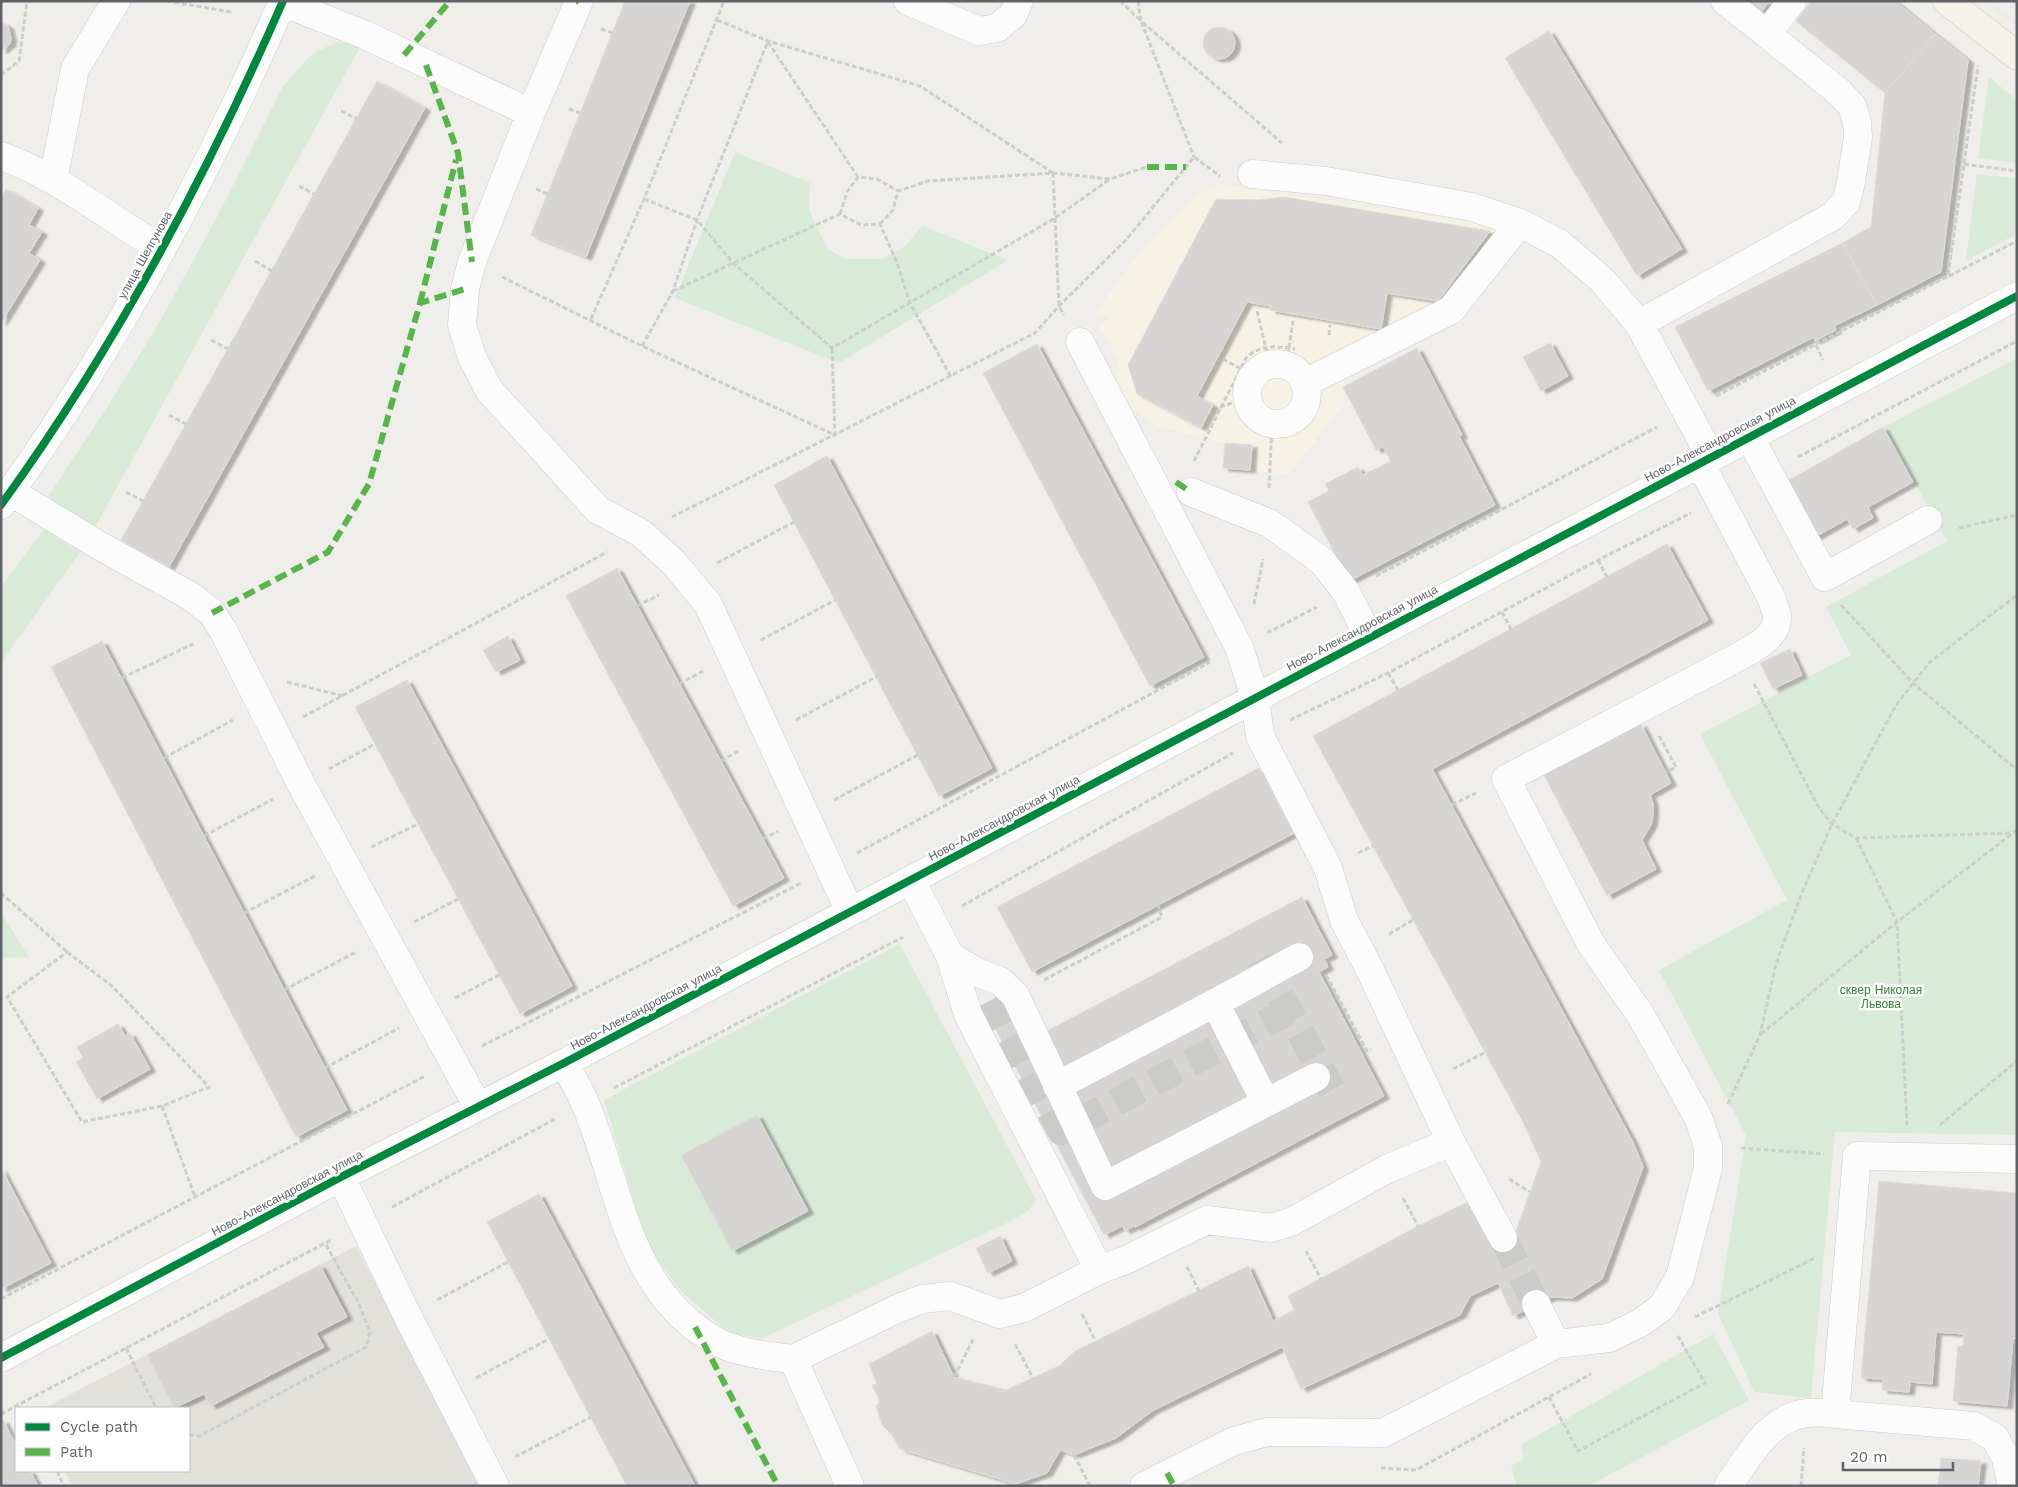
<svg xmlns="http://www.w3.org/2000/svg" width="2018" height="1487" font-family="'Work Sans',sans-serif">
  <defs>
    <filter id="shadow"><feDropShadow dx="5.5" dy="3" stdDeviation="1" flood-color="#0004"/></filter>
  </defs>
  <rect width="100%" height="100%" fill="#efeeea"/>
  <path fill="#f7f3e4" d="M1221 184 1491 225 1500 240 1449 306 1343 359 1344 404 1288 475 1250 470 1252 446 1225 443 1157 426 1132 409 1118 387V359L1100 327 1109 316 1096 312 1139 253 1196 195Z"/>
  <path fill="#e2e0da" d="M356 1246 483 1486H72L65 1471H189V1408H44Z"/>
  <path fill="#d8ebd6" d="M338 42 351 43 360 47 94 529 46 500 106 409 159 323 217 217 282 88 305 61 315 52Z
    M1989 77 2017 100V163L1978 158Z
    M735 152 810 183 809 209 816 226 828 249 845 259H883L905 246 922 226 1008 260 839 363 675 298Z
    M1977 174 2017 178V234L1966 260Z
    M2017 358V1135L1835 1132 1811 1398 1754 1392 1718 1313 1746 1135 1659 970 1787 900 1700 734 1851 655 1826 607 1947 541 1884 427Z
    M44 530 80 552 1 663V587Z
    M1 913 29 957 1 958Z
    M900 944 1036 1200 1029 1210 1011 1221 761 1339 728 1332 682 1292 647 1246 604 1100Z
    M1713 1334 1749 1400 1588 1486H1517L1511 1466 1524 1459 1521 1445Z"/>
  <path fill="#d6d5d3" stroke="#deddd9" filter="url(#shadow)" d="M625 1H690L586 257 531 235Z
    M1748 1H1769L1761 12Z
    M1811 1H1895L1935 34 1885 93 1796 21Z
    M1 22 8 26 11 38 10 44 1 51Z
    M1203 43a16 16 0 1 1 32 0a16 16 0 1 1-32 0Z
    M1549 31 1682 249 1637 276 1505 58Z
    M1935 34 1968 60 1941 272 1877 305 1842 243 1871 227 1885 93Z
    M377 81 425 108 169 567 121 540Z
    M6 189 38 208 29 225 42 232 29 253 40 260 1 323V197Z
    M1284 197 1490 231 1438 301 1387 293 1381 329 1270 310 1271 306 1247 302 1197 396 1213 405 1201 428 1137 394 1128 365 1216 199 1258 200Z
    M1842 243 1877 305 1834 326 1836 330 1815 341 1814 337 1708 391 1675 327Z
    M1550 343 1568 376 1541 391 1523 357Z
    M1037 344 1204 657 1150 686 983 373Z
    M1417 348 1462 435 1459 436 1495 505 1349 581 1308 502 1329 491 1325 484 1358 467 1363 475 1391 461 1383 447 1376 450 1343 387Z
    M1883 427 1913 482 1868 507 1873 518 1853 529 1847 519 1815 537 1784 483Z
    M1225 443 1252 445 1250 470 1223 468Z
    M827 456 992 768 939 796 774 485Z
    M1667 544 1708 620 1432 769 1633 1142 1643 1167 1602 1279 1572 1298 1551 1297 1513 1316 1498 1283 1470 1296 1460 1315 1301 1389 1282 1347 1152 1411 1116 1438 1074 1455 1060 1450 1047 1473 1016 1484 900 1449 892 1435 882 1425 876 1406 880 1402 872 1385 877 1384 869 1364 932 1331 954 1377 1006 1390 1059 1366 1075 1351 1248 1266 1273 1321 1294 1310 1288 1296 1418 1226 1466 1203 1470 1205 1492 1244 1516 1231 1541 1162 1523 1122 1313 736Z
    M617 568 784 878 733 906 566 596Z
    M508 636 520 660 496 672 483 650Z
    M102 641 347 1110 296 1137 51 667Z
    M1790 649 1802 675 1773 689 1760 663Z
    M407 680 572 986 520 1014 355 707Z
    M1641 724 1671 783 1650 795 1653 803V813L1652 823 1642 840 1656 869 1607 896 1544 775Z
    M1259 768 1294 833 1032 972 997 907Z
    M1302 897 1332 955 1324 959 1328 967 1319 972 1384 1096 1135 1227 1134 1226 1125 1231 1122 1226 1104 1235 983 1005 1002 995 1045 1032Z
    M118 1024 125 1036 130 1033 150 1069 97 1099 76 1062 83 1058 77 1047Z
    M757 1115 808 1211 732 1251 681 1155Z
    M1 1168 51 1263 1 1289Z
    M1879 1181 2017 1193V1339L2013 1338 2007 1406 1953 1401 1958 1346H1963L1964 1334 1936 1332 1932 1384 1910 1382 1909 1392 1882 1390 1883 1379 1861 1378Z
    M539 1194 695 1486H627L487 1222Z
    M1000 1236 1012 1261 988 1273 976 1248Z
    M320 1265 347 1317 316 1333 324 1347 211 1406 204 1394 174 1408 147 1355Z
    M3 1420 16 1445V1471H30L38 1486H1V1421Z
    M1941 1458 1981 1461 1978 1486H1938Z"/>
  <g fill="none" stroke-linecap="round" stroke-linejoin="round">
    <path stroke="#cbcbca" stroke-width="28" stroke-dasharray="28 14" stroke-linecap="butt" d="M1260 959 1332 1090
      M991 1000 1061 1131 1289 1011
      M1503 1238 1536 1304"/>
    <g stroke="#cbcccc" stroke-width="29">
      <path id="minor" d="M579 1 531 113 472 262 465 289 462 325 472 357 489 390 598 510 641 533 674 563 708 604 850 912
        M908 1 979 31 997 28 1013 15 1019 1
        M1725 1 1767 34 1792 1
        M282 2 363 34 531 113
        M1 156C58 176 110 219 162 249
        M1252 174 1326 181 1472 207 1520 223 1560 244 1603 281 1639 324 1711 457
        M53 180 75 69 116 1
        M1639 324 1833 216 1846 202 1851 182 1858 138 1857 122 1852 106 1839 92 1767 34
        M1080 342 1239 647 1255 697 1260 736 1328 868 1344 920 1370 970 1451 1142 1387 1169 1291 1222 1270 1228 1207 1220 1128 1259 1099 1270
        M1247 394a30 30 0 1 1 60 0a30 30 0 1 1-60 0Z
        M1305 383 1451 310 1520 223
        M1749 436 1825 577 1928 520
        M11 492 100 546 192 597 212 613 223 630 301 784 478 1107
        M1191 492 1269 523 1322 561 1346 592 1369 637
        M1 505C114 349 206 178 283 1
        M950 956 981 974 1000 981 1015 995 1105 1186 1316 1077
        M1215 1003 1266 1103
        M564 1063C571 1076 579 1089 585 1103 621 1188 625 1286 712 1339 735 1353 767 1356 793 1359L850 1486
        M1057 1086 1215 1003 1299 957
        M1451 1142 1503 1238
        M341 1177 407 1315 495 1486
        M1536 1304 1556 1344
        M1 1358 341 1177 564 1063 2017 296
        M793 1359 897 1309 922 1299 950 1296 1000 1314 1024 1308 1099 1270 968 1014 950 956 911 880
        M1835 1414 1974 1426 1995 1438 2006 1458 2012 1486
        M1144 1486 1234 1441 1267 1432 1383 1433 1556 1344 1609 1338 1640 1323 1662 1307 1680 1277 1708 1168V1146L1698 1117 1640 1014 1591 944 1506 779 1740 656C1754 648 1777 637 1777 618 1777 612 1773 605 1772 599L1700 463
        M1728 1486C1748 1458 1769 1416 1808 1413 1816 1412 1826 1413 1835 1414L1857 1156 2017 1159"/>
    </g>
    <g stroke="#d7ceb8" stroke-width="29">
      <path id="major" d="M1947 1 2017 56"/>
    </g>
    <path stroke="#cacfcc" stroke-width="3" stroke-dasharray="5 2.5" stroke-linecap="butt" d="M167 1 231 12
      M1120 1 1141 21 1194 157
      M1138 1 1141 21 1282 143
      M717 20 768 41 920 86 1053 173
      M601 29 613 33
      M768 42 858 177
      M1 75 19 61 27 1
      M569 109 580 113
      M341 111 357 119
      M1964 164 2017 171
      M1053 173 1059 306 1064 315
      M299 186 314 194
      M536 189 548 194
      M644 199 697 220 734 264 832 348 1055 218 1110 179
      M840 214 847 192 858 177 877 179 898 191
      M880 224 893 210 898 191 928 181 1053 173 1110 179 1147 167
      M255 261 272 271
      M1949 276 2017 241
      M502 277 642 346 835 435 832 348
      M673 291 840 214 861 225 880 224 897 263 910 303 951 377
      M1257 311 1270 365
      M591 319 644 199 724 1
      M1329 335 1330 325
      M211 340 228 349
      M1816 345 1823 360
      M642 346 673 291 697 220 768 41
      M1288 355 1293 321
      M1223 359 1254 376
      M1716 396 1948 276 1978 66
      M1220 407 1247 398
      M169 415 186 424
      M1798 457 2017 341
      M1194 461 1246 358C1261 344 1276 346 1295 349
      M1269 488 1272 424
      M126 492 143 501
      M672 517 1035 333 1059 306 1126 240 1194 157 1220 176
      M1959 528 2017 515
      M1598 560 1607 577
      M717 563 794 522
      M1376 576 1657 427
      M1254 604 1263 559
      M1841 605 1913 683 2017 770
      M637 606 659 595
      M1502 612 1511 629
      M1267 633 1317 607
      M761 640 835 600
      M1388 673 1398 690
      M122 678 193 644
      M287 682 344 696
      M679 684 703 671
      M1754 684 1819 808 1832 824 1856 838 2011 833
      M303 717 607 552
      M796 720 876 677
      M1290 720 1388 673 1598 560 1691 513
      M1659 736 1676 767 1665 773
      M164 758 233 720
      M721 761 740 750
      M329 769 375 744
      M834 800 918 755
      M1452 805 1476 793
      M204 836 273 799
      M1856 838 1897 922 1907 1125
      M763 839 778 831
      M371 847 418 824
      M857 853 1210 662
      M1358 853 1373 846
      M1 893 67 952
      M962 906 1233 753
      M244 913 315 876
      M414 922 458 899
      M1389 934 1413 920
      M67 952 112 986 209 1087 162 1106 82 1122 7 997Z
      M1326 975 1367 1051 1371 1049
      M1044 980 1162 917 1158 905
      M284 990 356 952
      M455 998 499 975
      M1761 1034 1897 922 2017 830
      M482 1046 801 883
      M325 1068 399 1028
      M1453 1069 1484 1053
      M614 1088 903 937
      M1728 1104 1760 1035 1776 964 1801 895 1832 824 1896 705 1930 662 2017 595
      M162 1106 195 1197
      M1940 1125 2017 1061
      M1741 1148 1824 1154
      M1509 1179 1530 1192
      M1403 1198 1418 1226
      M392 1207 555 1119
      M1306 1251 1321 1279
      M1187 1267 1199 1291
      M1 1299 425 1076
      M437 1300 508 1262
      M1082 1314 1095 1340
      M1695 1317 1815 1258
      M1015 1344 1033 1378
      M126 1348 156 1408
      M954 1377 973 1340
      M476 1378 549 1339
      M1549 1397 1578 1451 1705 1383 1678 1336
      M1 1414 333 1239
      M189 1435 200 1436 366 1347 370 1332 359 1304 325 1243
      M1074 1455 1090 1486
      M515 1457 591 1417
      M1381 1468 1416 1470 1591 1374
      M57 1471 64 1486
      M1801 1486 1804 1448"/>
    <use href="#minor" stroke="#fdfcfc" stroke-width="28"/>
    <use href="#major" stroke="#f4f2e9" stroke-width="28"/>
    <path stroke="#e4e4e4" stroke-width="1" d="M1987 1 2017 25
      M2014 1 2017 3"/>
    <path stroke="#58b549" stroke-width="6" stroke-dasharray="12 6" stroke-linecap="butt" d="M577 1 579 2
      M404 55 450 1
      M426 65 458 153 472 262
      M1147 167H1186
      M420 303 456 160
      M1176 482 1191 492
      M212 613 328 552 369 484 420 303 465 289
      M695 1327 778 1486
      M1167 1473 1174 1486"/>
    <g stroke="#fff" stroke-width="11">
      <path id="cycleway" d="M1 505C114 349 206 178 283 1
        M1 1358 341 1177 564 1063 2017 296"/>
    </g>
    <use href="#cycleway" stroke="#00873e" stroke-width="8"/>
  </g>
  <g text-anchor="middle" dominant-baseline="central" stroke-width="5" stroke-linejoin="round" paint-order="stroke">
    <g font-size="12" fill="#5f6368" stroke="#fff">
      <text transform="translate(145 255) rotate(-61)">улица Шелгунова</text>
      <text transform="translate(1720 439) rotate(-28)">Ново-Александровская улица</text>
      <text transform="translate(1362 628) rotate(-28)">Ново-Александровская улица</text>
      <text transform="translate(1004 818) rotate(-28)">Ново-Александровская улица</text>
      <text transform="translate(646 1007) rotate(-28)">Ново-Александровская улица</text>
      <text transform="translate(287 1193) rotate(-28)">Ново-Александровская улица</text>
    </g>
    <g font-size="12" fill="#348238" stroke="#fff">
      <text x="1881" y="990">сквер Николая<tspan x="1881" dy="14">Львова</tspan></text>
    </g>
  </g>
  <rect width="2018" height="1487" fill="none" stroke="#5f6368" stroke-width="5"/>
  <rect x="15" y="1407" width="175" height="65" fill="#ffffff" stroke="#bfc1c3"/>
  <rect x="25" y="1423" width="25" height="8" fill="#00873e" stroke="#bfc1c3"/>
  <text x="60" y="1432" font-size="15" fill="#5f6368">Cycle path</text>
  <rect x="25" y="1448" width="25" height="8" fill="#58b549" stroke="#bfc1c3"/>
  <text x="60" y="1457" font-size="15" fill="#5f6368">Path</text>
  <path d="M1843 1462v8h110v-8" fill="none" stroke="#5f6368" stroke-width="2.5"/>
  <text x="1850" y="1462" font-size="15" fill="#5f6368" stroke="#ffffff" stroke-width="4" paint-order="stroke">20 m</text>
</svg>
